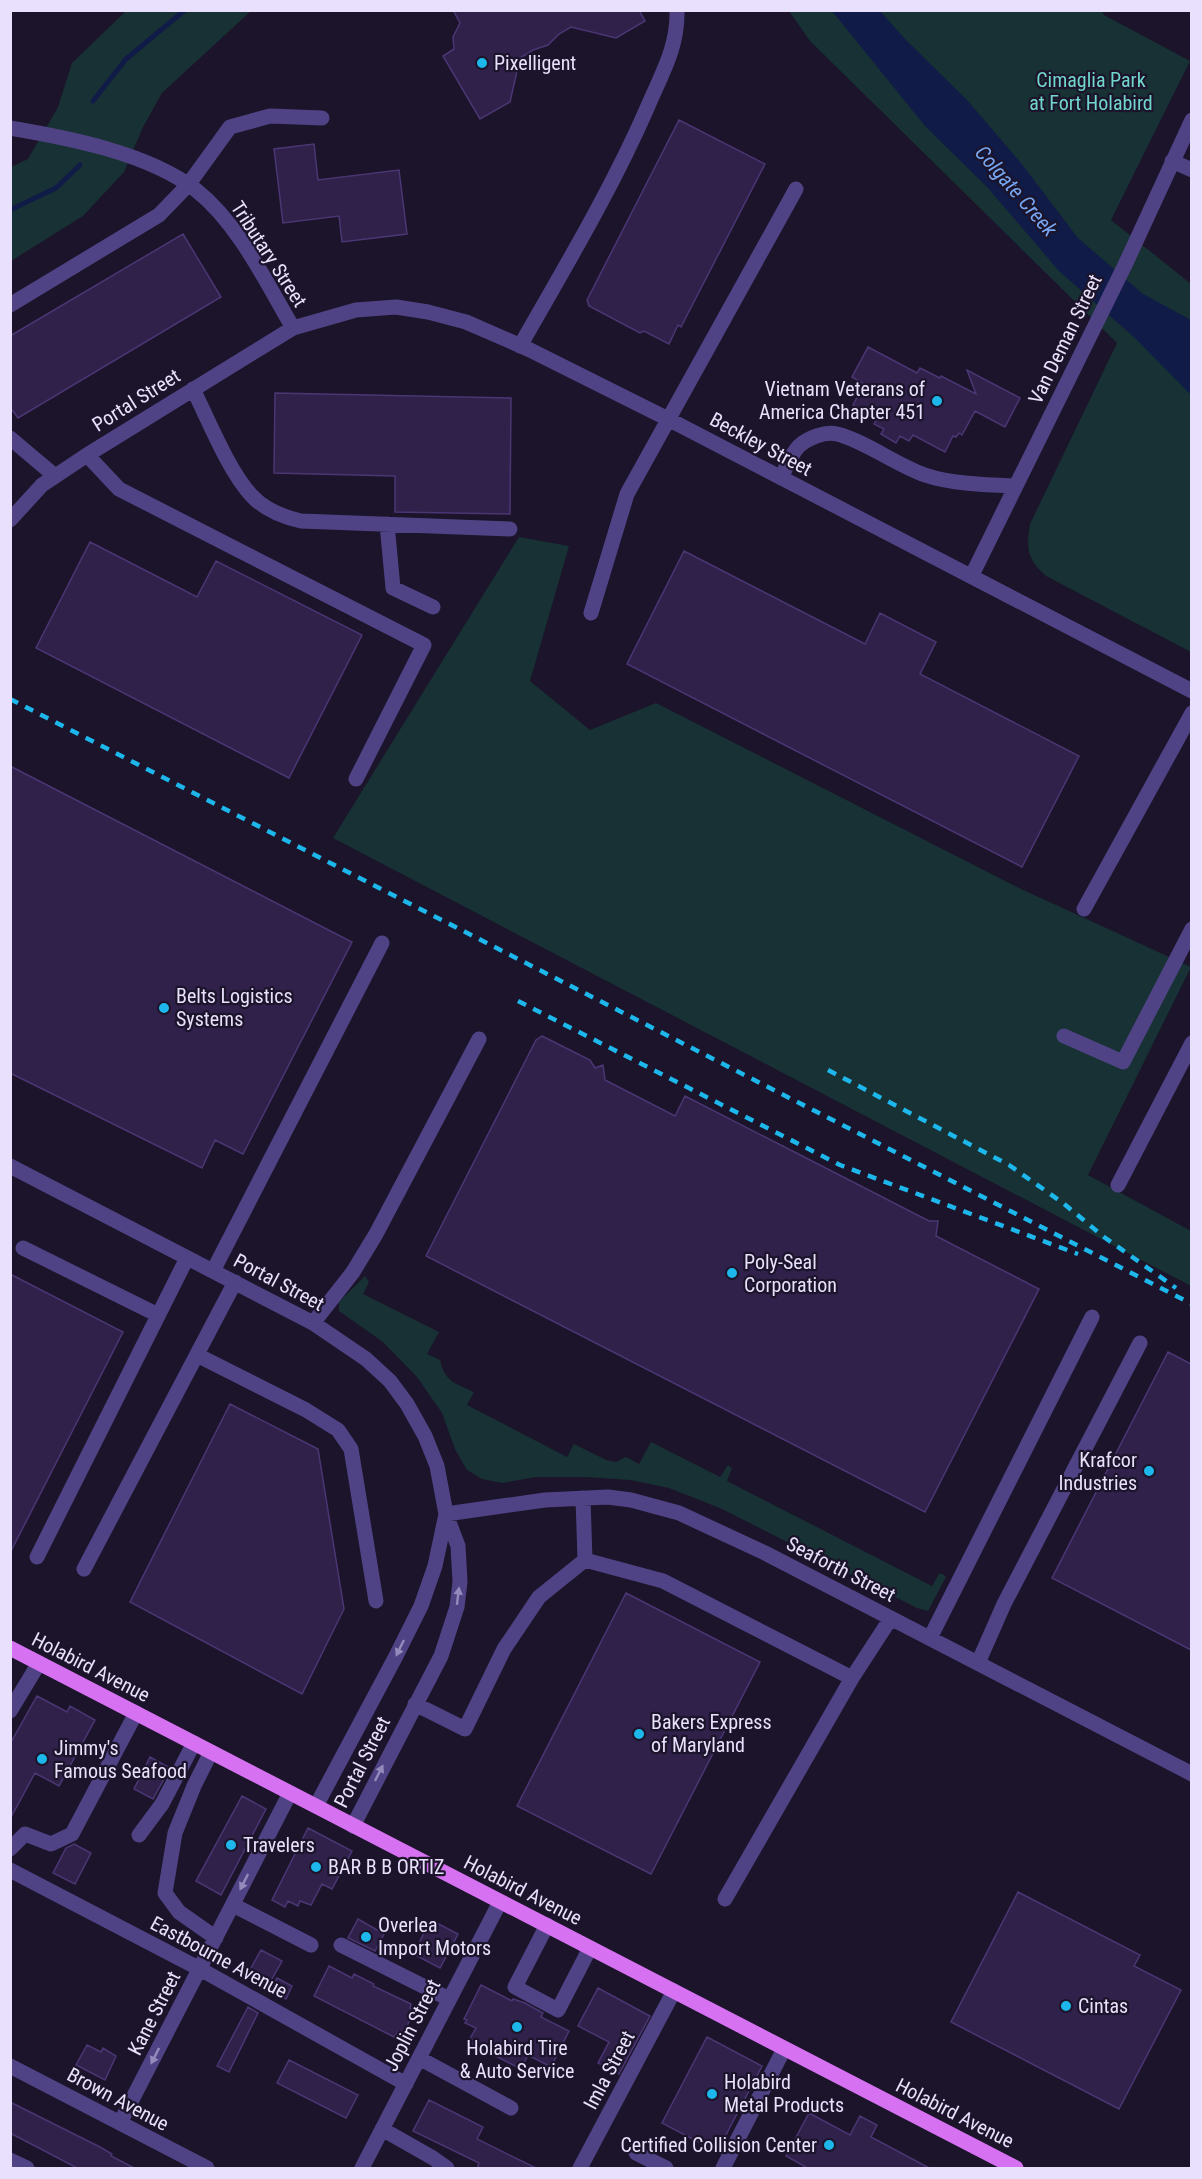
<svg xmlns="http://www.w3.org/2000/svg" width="1202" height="2179" font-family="'Roboto Condensed',sans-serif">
  <rect width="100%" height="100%" fill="#1b142a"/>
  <path fill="#173134" d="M126 11H251L162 93 143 127 124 172 83 216 11 261V167L28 159 58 107 72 63Z
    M789 11H1102L1104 15 1190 61 1111 220 1191 284V652L1046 576C1027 559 1026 549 1030 524L1117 343 810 41Z
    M519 537 569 546 530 681 590 730 656 703 1019 888 1191 967 1088 1175 1191 1231V1286L333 838Z
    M365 1276 369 1282 363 1294 439 1332 427 1354 440 1360C445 1382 455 1383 474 1392L467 1405 567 1457 574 1444 606 1460 616 1462 626 1457 639 1464 651 1442 720 1477 728 1465 732 1468 727 1481 932 1586 939 1574H943L946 1577 928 1611 917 1608 722 1509 669 1488 630 1480 585 1477H536L502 1483 482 1479 467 1470 455 1449 442 1413 417 1377 383 1342 339 1311V1302Z"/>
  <path fill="#101c47" d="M832 11H880L905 39 967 100 1021 163 1078 238 1143 294 1191 320V395L1136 339 1059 271 988 188 925 126Z"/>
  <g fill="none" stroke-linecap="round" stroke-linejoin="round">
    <path stroke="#101c47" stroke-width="5" d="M93 101 126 59 185 10
      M10 210 56 188 80 165"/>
  </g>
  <path fill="#30214a" stroke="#4b3674" stroke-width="1.5" d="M453 10H639L645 21 616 38 571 27 559 34 548 45 533 50 520 58 510 102 480 119 443 56 454 49 453 37 460 23Z
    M679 120 765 164 681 327 678 325 669 344 644 331 640 333 589 306 587 300Z
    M314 144 318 180 399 170 407 234 342 242 339 216 283 223 274 149Z
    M183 234 221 297 18 418 10 407V336Z
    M868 347 917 373 920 368 940 378 941 376 976 394 967 370 1020 398 1005 427 975 411 962 435 959 433 956 437 953 436 945 452 913 435 909 441 900 436 896 443 881 434 884 429 874 424 878 417 853 405 864 384 852 377Z
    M275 393 511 398 510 514 395 512V476L274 473Z
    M90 542 197 597 216 561 362 635 289 778 36 648Z
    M684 551 865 644 880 613 936 642 920 674 1079 756 1022 867 627 664Z
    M10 766 352 942 243 1154 215 1140 202 1168 10 1073Z
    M542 1036 590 1060 595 1068 603 1065 605 1080 675 1116 685 1096 929 1221H938L936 1236 1039 1289 925 1512 426 1256 536 1040Z
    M10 1274 123 1332 10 1553Z
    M1168 1352 1191 1364V1650L1052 1578Z
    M230 1404 318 1449 344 1609 302 1694 130 1602Z
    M626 1593 760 1662 651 1874 517 1806Z
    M37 1696 67 1712 70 1706 95 1720 59 1786 35 1773 10 1819V1744Z
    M150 1757 170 1768 153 1799 134 1789Z
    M242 1796 266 1809 221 1895 196 1881Z
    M308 1828 352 1851 332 1889 322 1884 311 1905 300 1901 298 1906 288 1901 285 1907 272 1900Z
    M74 1844 91 1853 75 1884 53 1873 66 1848Z
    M1018 1892 1140 1955 1134 1966 1181 1990 1119 2109 951 2022Z
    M358 1919 384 1934 375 1951 348 1938Z
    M431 1920 458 1934 440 1968 413 1954Z
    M261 1950 282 1961 268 1986 247 1975Z
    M329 1966 352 1978 354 1974 374 1984 373 1986 411 2004 410 2008 415 2010 403 2034 398 2032 394 2037 314 1996Z
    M277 1978 292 1986 286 1999 270 1991Z
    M481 1985 512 2001 513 1999 525 2003 543 2013 541 2017 569 2031 551 2067 528 2055 521 2069 468 2042 476 2028 465 2023 467 2020 464 2019Z
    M598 1988 650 2016 619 2074 598 2063 609 2042 578 2026Z
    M248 2007 258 2013 229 2072 217 2066Z
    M707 2037 762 2066 717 2152 662 2123Z
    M87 2045 101 2052 103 2048 116 2056 105 2080 76 2065Z
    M289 2060 358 2095 346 2118 277 2083Z
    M429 2100 483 2127 477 2139 538 2169H477L479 2163 413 2131Z
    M10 2102 100 2147 112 2154 111 2156 136 2169H79L10 2133Z
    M809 2113 850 2135 860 2116 877 2125 871 2137 931 2169H809L786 2156Z"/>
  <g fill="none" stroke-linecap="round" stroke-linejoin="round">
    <path stroke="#504385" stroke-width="15" d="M10 128C69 138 148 153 196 190 238 223 266 282 293 328
      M1172 161 1192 170
      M10 305 159 215 188 185 230 127 270 116 322 118
      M520 346C565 267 612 189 648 106 662 73 678 47 677 10
      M193 389C208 419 229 472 252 496 265 510 283 517 301 521L510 529
      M10 438 55 476
      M87 455 119 489 424 645 356 779
      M781 478C786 468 791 454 799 446 808 438 825 431 837 434 865 441 896 465 925 475 951 484 988 485 1016 486
      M10 520 42 485 87 455 293 328 356 310 396 307 428 312 466 322 528 349 668 419 1192 691
      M387 524 393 588 433 607
      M972 575 1125 265 1192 120
      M591 613 627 494 796 189
      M1084 909 1192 713
      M1064 1036 1123 1062 1192 929
      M10 1166 313 1323 366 1359 390 1381 407 1404 425 1436 437 1466 446 1514 458 1546 460 1582 457 1607 441 1656 353 1826
      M1118 1185 1192 1043
      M23 1248 158 1315
      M213 1271 382 943
      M313 1323 353 1272 376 1234 479 1039
      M197 1355 306 1410 338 1430 351 1449 376 1601
      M446 1514 545 1500 608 1497 631 1500 679 1513 765 1553 1192 1774
      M37 1557 187 1258
      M585 1560 663 1581 852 1678
      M84 1569 235 1282
      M930 1638 1092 1317
      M978 1663 1004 1604 1140 1343
      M415 1704 465 1729 504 1649 539 1597 585 1560 583 1498
      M10 1711 39 1663
      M211 1752 194 1786 175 1833 165 1893 179 1912 216 1938
      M316 1806 396 1656 421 1606 435 1566 446 1514
      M139 1835 162 1804 194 1743
      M10 1849 25 1834 51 1844 72 1834 136 1713
      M10 1870 200 1969 406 2084
      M725 1899 852 1678 891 1618
      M233 1905 311 1945
      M547 1925 515 1987 558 2010 590 1948
      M341 1945 449 1999
      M419 2058 511 2108
      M10 2066 207 2168
      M120 2123 290 1793
      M382 2129 433 2158 447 2168
      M636 2153 666 2168
      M10 2160 27 2168
      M362 2168 500 1902
      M580 2168 674 1991
      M723 2168 784 2049"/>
    <path stroke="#d671f2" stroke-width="15" d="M10 1648 1016 2168"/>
    <path stroke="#1db7eb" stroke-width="4.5" stroke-dasharray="9 8" stroke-linecap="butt" d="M10 699 1192 1304
      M518 1001 840 1165 1078 1254
      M828 1070 1009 1165 1063 1203 1104 1237 1176 1288"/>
  </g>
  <defs><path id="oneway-solid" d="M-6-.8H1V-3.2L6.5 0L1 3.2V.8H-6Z" transform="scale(1.5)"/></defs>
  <g fill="#948abb">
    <use href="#oneway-solid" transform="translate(458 1596) rotate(-83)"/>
    <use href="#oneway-solid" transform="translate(400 1648) rotate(116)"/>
    <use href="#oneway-solid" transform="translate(379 1773) rotate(-63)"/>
    <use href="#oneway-solid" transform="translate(244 1882) rotate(117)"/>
    <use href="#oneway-solid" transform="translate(155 2056) rotate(117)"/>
  </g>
  <g fill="#1db7eb" stroke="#1b142a" stroke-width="2">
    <circle cx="482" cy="63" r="6"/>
    <circle cx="937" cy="401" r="6"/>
    <circle cx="164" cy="1008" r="6"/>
    <circle cx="732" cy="1273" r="6"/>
    <circle cx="1149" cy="1471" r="6"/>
    <circle cx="639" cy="1734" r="6"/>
    <circle cx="42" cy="1759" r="6"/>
    <circle cx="231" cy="1845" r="6"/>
    <circle cx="316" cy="1867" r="6"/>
    <circle cx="366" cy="1937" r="6"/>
    <circle cx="1066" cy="2006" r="6"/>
    <circle cx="517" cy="2027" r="6"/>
    <circle cx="712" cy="2094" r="6"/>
    <circle cx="829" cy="2145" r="6"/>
  </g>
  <g text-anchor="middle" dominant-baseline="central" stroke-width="4.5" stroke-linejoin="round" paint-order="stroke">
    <g font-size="20" fill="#e8e0fc" stroke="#1b142a" text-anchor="start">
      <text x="494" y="63">Pixelligent</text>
      <text x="925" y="389" text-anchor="end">Vietnam Veterans of<tspan x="925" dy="23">America Chapter 451</tspan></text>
      <text x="176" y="996">Belts Logistics<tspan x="176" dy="23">Systems</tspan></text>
      <text x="744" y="1262">Poly-Seal<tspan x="744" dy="23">Corporation</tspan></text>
      <text x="1137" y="1460" text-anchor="end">Krafcor<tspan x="1137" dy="23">Industries</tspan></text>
      <text x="651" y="1722">Bakers Express<tspan x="651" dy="23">of Maryland</tspan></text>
      <text x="54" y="1748">Jimmy's<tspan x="54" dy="23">Famous Seafood</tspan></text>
      <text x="243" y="1845">Travelers</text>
      <text x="328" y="1867">BAR B B ORTIZ</text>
      <text x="378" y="1925">Overlea<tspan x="378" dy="23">Import Motors</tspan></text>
      <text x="1078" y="2006">Cintas</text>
      <text x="517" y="2048" text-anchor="middle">Holabird Tire<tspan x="517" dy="23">&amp; Auto Service</tspan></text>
      <text x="724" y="2082">Holabird<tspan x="724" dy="23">Metal Products</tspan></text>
      <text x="817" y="2145" text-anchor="end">Certified Collision Center</text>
    </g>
    <g font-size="20" fill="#71d7ce" stroke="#1b142a">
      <text x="1091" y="80">Cimaglia Park<tspan x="1091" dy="23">at Fort Holabird</tspan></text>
    </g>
    <g font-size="20" fill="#e8e0fc" stroke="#1b142a">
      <text transform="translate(269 254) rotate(57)">Tributary Street</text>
      <text transform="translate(1065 339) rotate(-64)">Van Deman Street</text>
      <text transform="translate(136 400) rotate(-32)">Portal Street</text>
      <text transform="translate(761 444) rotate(28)">Beckley Street</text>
      <text transform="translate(279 1282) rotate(28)">Portal Street</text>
      <text transform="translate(841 1569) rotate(27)">Seaforth Street</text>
      <text transform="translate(91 1667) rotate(27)">Holabird Avenue</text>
      <text transform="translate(362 1762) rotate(-63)">Portal Street</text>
      <text transform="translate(523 1890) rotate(27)">Holabird Avenue</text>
      <text transform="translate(219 1957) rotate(28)">Eastbourne Avenue</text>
      <text transform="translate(154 2013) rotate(-63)">Kane Street</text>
      <text transform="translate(412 2025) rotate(-63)">Joplin Street</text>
      <text transform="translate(609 2070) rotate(-62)">Imla Street</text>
      <text transform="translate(118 2099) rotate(28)">Brown Avenue</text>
      <text transform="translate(955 2113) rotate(27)">Holabird Avenue</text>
    </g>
    <g font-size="21" font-style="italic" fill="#77a7f3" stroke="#1b142a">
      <text transform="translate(1016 191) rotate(49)">Colgate Creek</text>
    </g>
  </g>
  <rect width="1202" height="2179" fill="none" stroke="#e8e0fc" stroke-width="24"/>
</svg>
